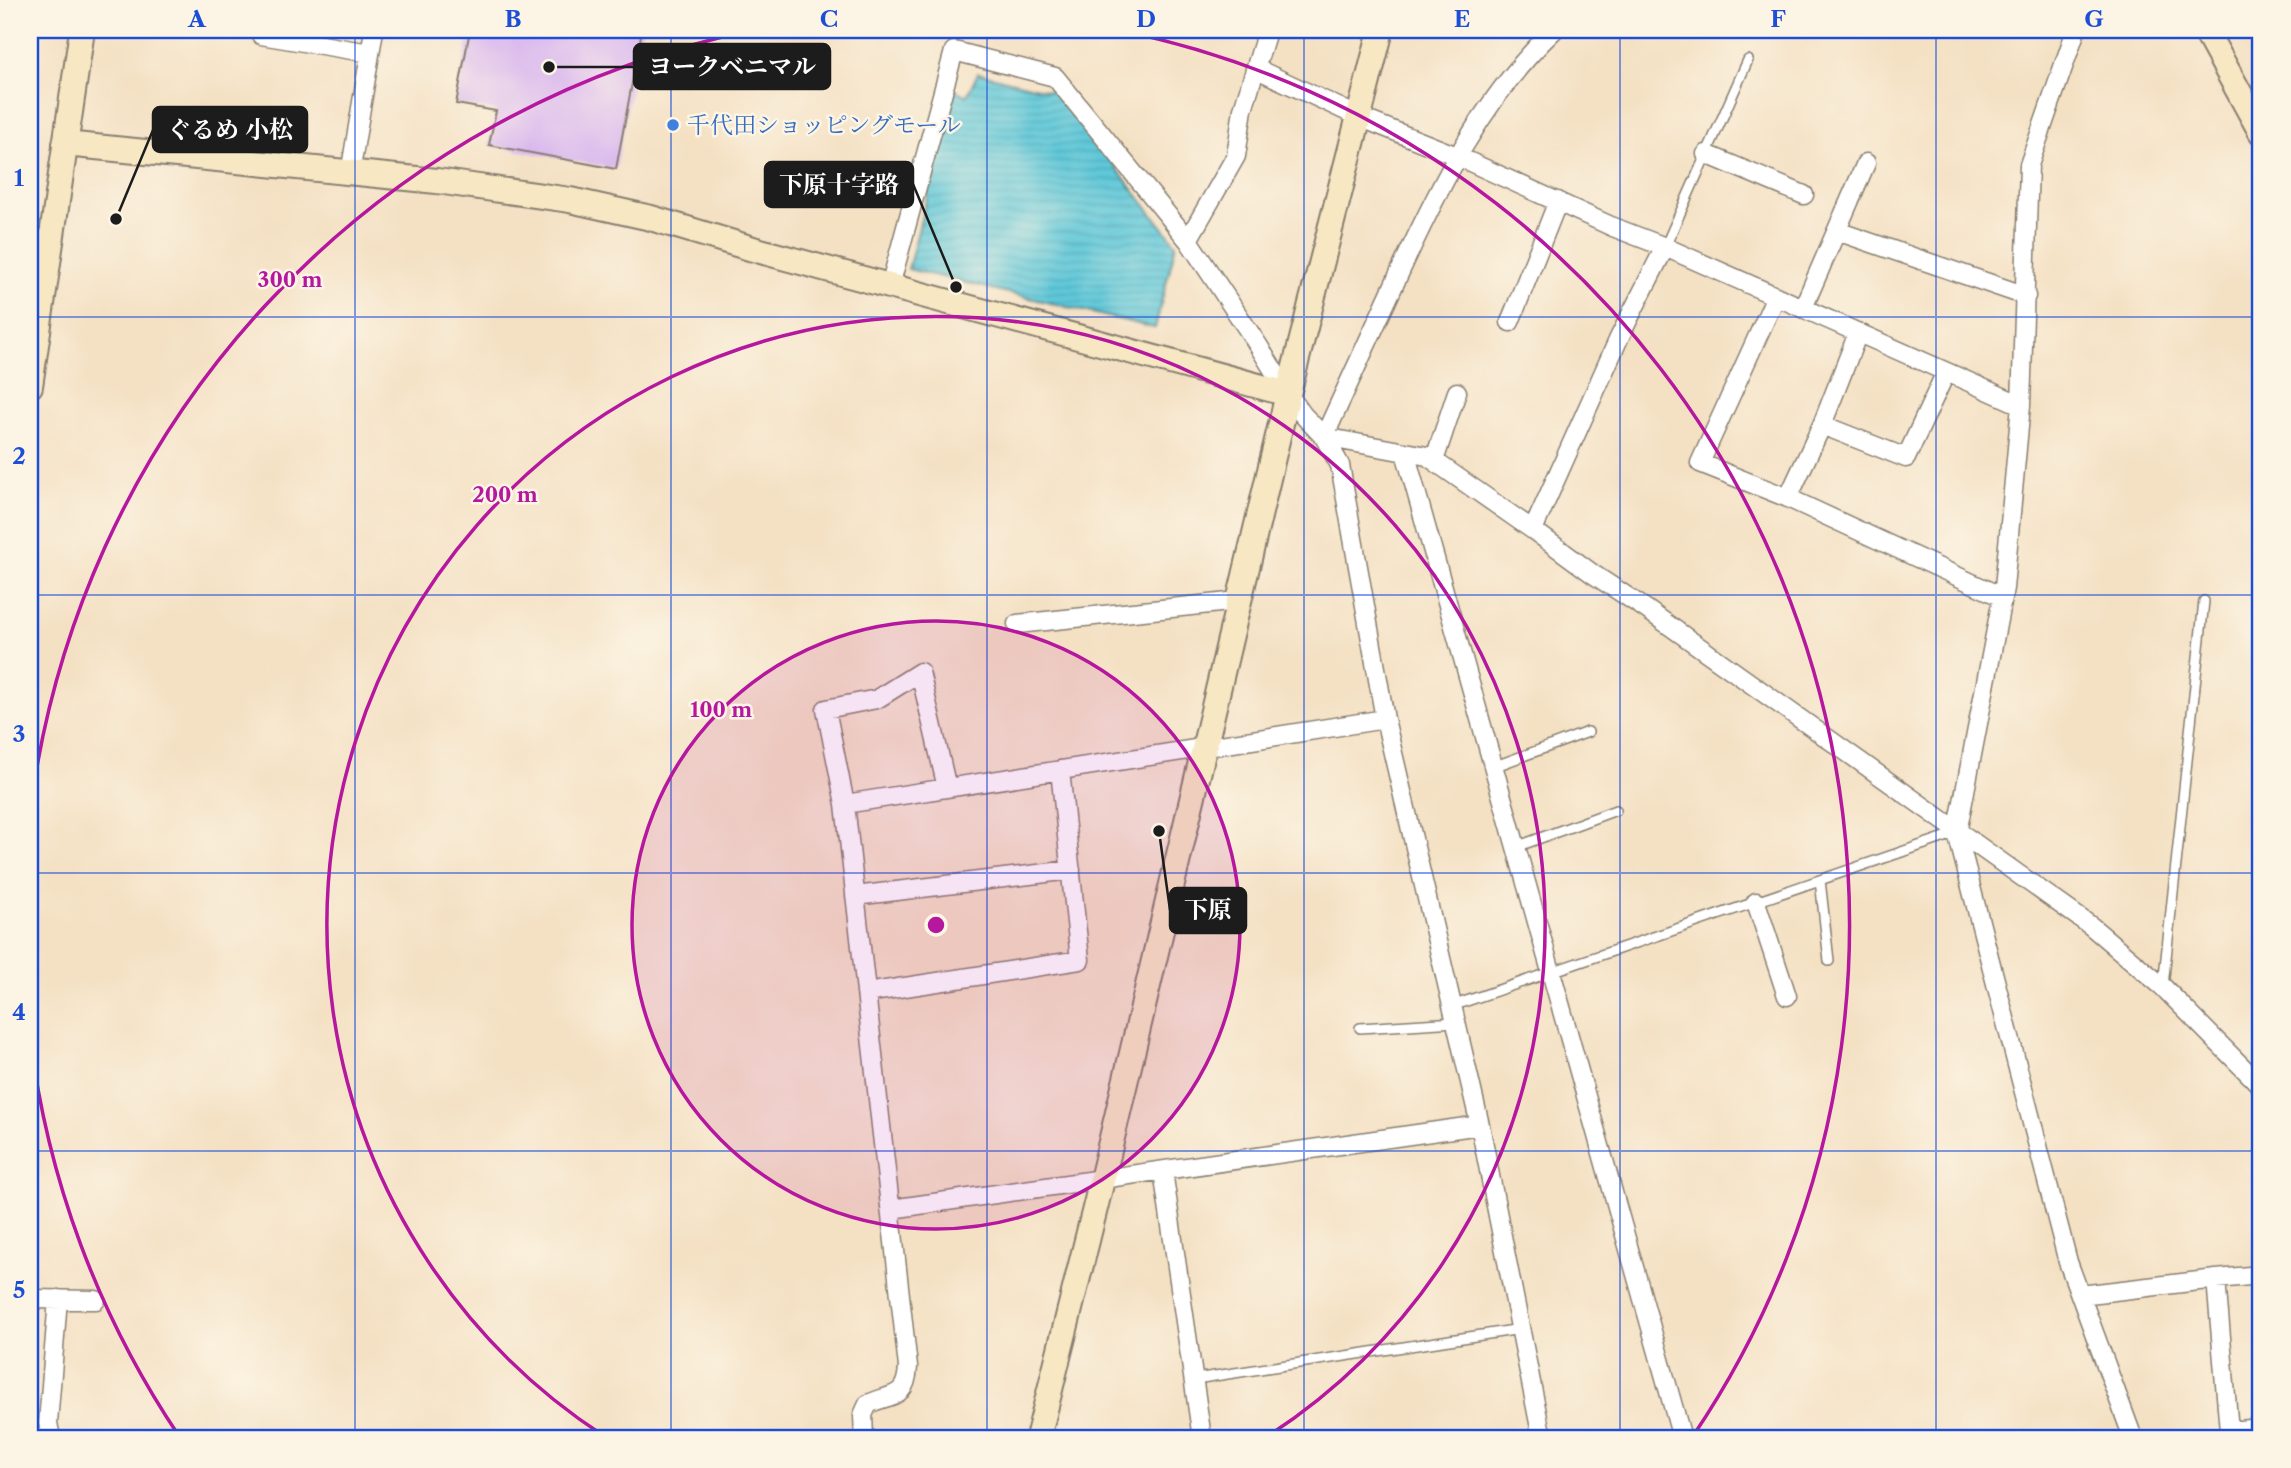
<svg xmlns="http://www.w3.org/2000/svg" width="2291" height="1468" font-family="'Libre Caslon Text','Noto Serif JP',serif">
  <defs>
    <pattern id="water-rules" width="6" height="5" patternUnits="userSpaceOnUse" patternTransform="scale(1.75)"><rect width="6" height="5" fill="#5ec8d9"/><path d="M0 2.5h6" fill="none" stroke="#51abba"/></pattern>
  </defs>
  <rect width="100%" height="100%" fill="#fcf5e5"/>
  <filter id="ink" filterUnits="userSpaceOnUse"><feTurbulence type="fractalNoise" baseFrequency=".0143" numOctaves="2"/><feDisplacementMap in="SourceGraphic" scale="14" xChannelSelector="R" yChannelSelector="G"/><feConvolveMatrix kernelMatrix="1 2 1 2 8 2 1 2 1" color-interpolation-filters="sRGB"/></filter>
  <filter id="wash" filterUnits="userSpaceOnUse"><feTurbulence type="fractalNoise" baseFrequency=".00686" numOctaves="4" result="noise"/><feDisplacementMap in="SourceGraphic" scale="28" xChannelSelector="R" yChannelSelector="G"/><feGaussianBlur stdDeviation="1.57" result="paint"/><feColorMatrix in="noise" values="0 0 0 0 0 0 0 0 0 0 0 0 0 0 0 0 0 1.4 0 .05"/><feComposite in="paint" operator="in"/></filter>
  <g filter="url(#wash)">
    <rect width="100%" height="100%" fill="#f4e1c4"/>
    <path fill="url(#water-rules)" stroke="#3d727a" stroke-width="2" d="M978 73 1057 93 1176 244 1155 328 908 269 955 90 967 96Z"/>
    <g id="blocks">
      <path fill="#d7b2ef" d="M470 30H642L616 169 489 145 496 111 456 104Z"/>
    </g>
  </g>
  <g filter="url(#ink)">
    <use href="#blocks" fill-opacity="0" stroke="#887e70" stroke-width="2"/>
    <g fill="none" stroke-linecap="round" stroke-linejoin="round">
      <g stroke="#887e70" stroke-width="12">
        <path id="lane" d="M1665 247 1748 60
          M1493 767 1588 732
          M1516 847 1616 810
          M1820 880 1829 961
          M2163 986 2204 601
          M1452 1006 1957 833
          M1360 1028 1456 1022
          M1195 1379 1521 1329"/>
      </g>
      <g stroke="#887e70" stroke-width="21">
        <path id="street" d="M262 30 261 35 370 53
          M1265 30 1267 31 1243 109 1236 156 1188 240 1258 345 1288 394 1303 415 1324 437 1340 465 1385 719 1480 1125 1542 1438
          M2076 30 2029 165 2021 405 2004 588 1957 833 2068 1262 2133 1438
          M1255 68 1359 117 1457 156 1613 227 1665 247 2021 405
          M1706 154 1804 195
          M350 174 374 30
          M1837 231 2026 296
          M890 286 954 51 1055 77 1188 240
          M1776 296 1700 463 1788 498 2002 597
          M1803 308 1866 163
          M1510 322 1558 201
          M1822 425 1906 458 1946 372
          M1324 437 1427 456 1533 530 1593 574 1646 609 2091 926 2163 987 2261 1086
          M1324 437C1349 383 1373 330 1398 276 1439 187 1482 98 1554 30
          M1405 452 1682 1438
          M1434 461 1457 392
          M1788 498 1822 425 1858 333
          M1533 530 1619 338 1665 247
          M1017 624 1239 601
          M845 804 826 709 877 699 920 672 947 788
          M855 896 1071 870
          M1756 902 1787 996
          M866 993 1080 960 1060 770
          M1163 1171 1202 1438
          M891 1209 1480 1125
          M2261 1275 2216 1279 2229 1431 2261 1428
          M2080 1295 2216 1279
          M30 1299 96 1300
          M51 1438 48 1423 58 1299
          M864 1438 863 1415 868 1404C893 1393 906 1399 908 1367L845 804 1385 719"/>
      </g>
      <g stroke="#887e70" stroke-width="28">
        <path id="secondary" d="M2205 30 2261 132
          M65 144 437 181 570 200 651 218 753 249 1288 394
          M30 386 82 30
          M1038 1438 1102 1180 1288 394 1381 30"/>
      </g>
      <use href="#lane" stroke="#fff" stroke-width="9"/>
      <use href="#street" stroke="#fff" stroke-width="18"/>
      <use href="#secondary" stroke="#f7e8c3" stroke-width="24"/>
    </g>
  </g>
  <path fill="none" stroke="#1d4ed8" stroke-width="2" stroke-opacity="0.55" d="M355 30V1438M671 30V1438M987 30V1438M1304 30V1438M1620 30V1438M1936 30V1438M30 317H2261M30 595H2261M30 873H2261M30 1151H2261"/>
  <circle cx="936" cy="925" r="304" fill="#b5179e" fill-opacity=".12"/>
  <g fill="none" stroke="#b5179e" stroke-width="3.5">
    <circle cx="936" cy="925" r="304"/>
    <path d="M604 1436A609 609 0 1 1 1268 1436"/>
    <path d="M179 1436A913 913 0 0 1 30 1036M30 814A913 913 0 0 1 754 30M1118 30A913 913 0 0 1 1693 1436"/>
  </g>
  <circle fill="#3f7fe0" stroke="#fcf5e5" stroke-width="2.5" cx="673" cy="125" r="7"/>
  <g text-anchor="middle" dominant-baseline="central" stroke-width="5" stroke-linejoin="round" paint-order="stroke">
    <g font-size="23" fill="#366cbe" stroke="#fcf5e5" text-anchor="start">
      <text x="687" y="125">千代田ショッピングモール</text>
    </g>
  </g>
  <circle cx="936" cy="925" r="10" fill="#b5179e" stroke="#fcf5e5" stroke-width="3.5"/>
  <g font-size="21" text-anchor="middle" font-weight="bold" fill="#b5179e" stroke="#fcf5e5" stroke-width="5" stroke-linejoin="round" paint-order="stroke">
    <text x="290" y="287">300 m</text>
    <text x="505" y="502">200 m</text>
    <text x="721" y="717">100 m</text>
  </g>
  <path fill="none" stroke="#1c1c1c" stroke-width="2.5" d="M549 67L634 67M116 219L153 130M956 287L913 184M1159 831L1170 910"/>
  <g fill="#1c1c1c" stroke="#fcf5e5" stroke-width="2.5">
    <circle cx="549" cy="67" r="7"/>
    <circle cx="116" cy="219" r="7"/>
    <circle cx="956" cy="287" r="7"/>
    <circle cx="1159" cy="831" r="7"/>
  </g>
  <g fill="#1c1c1c" stroke="#1c1c1c" stroke-width="2.5">
    <rect x="634" y="44" width="196" height="45" rx="7"/>
    <rect x="153" y="107" width="154" height="45" rx="7"/>
    <rect x="765" y="162" width="148" height="45" rx="7"/>
    <rect x="1170" y="888" width="76" height="45" rx="7"/>
  </g>
  <g font-size="24" text-anchor="middle" font-weight="bold" fill="#fff">
    <text x="732" y="75">ヨークベニマル</text>
    <text x="230" y="138">ぐるめ 小松</text>
    <text x="839" y="193">下原十字路</text>
    <text x="1208" y="918">下原</text>
  </g>
  <rect width="2291" height="1468" fill="none" stroke="#fcf5e5" stroke-width="77"/>
  <rect x="38" y="38" width="2214" height="1392" fill="none" stroke="#1d4ed8" stroke-width="2.5"/>
  <g font-size="23" text-anchor="middle" font-weight="bold" fill="#1d4ed8">
    <text x="197" y="27">A</text>
    <text x="513" y="27">B</text>
    <text x="829" y="27">C</text>
    <text x="1146" y="27">D</text>
    <text x="1462" y="27">E</text>
    <text x="1778" y="27">F</text>
    <text x="2094" y="27">G</text>
    <text x="19" y="186">1</text>
    <text x="19" y="464">2</text>
    <text x="19" y="742">3</text>
    <text x="19" y="1020">4</text>
    <text x="19" y="1298">5</text>
  </g>
</svg>
